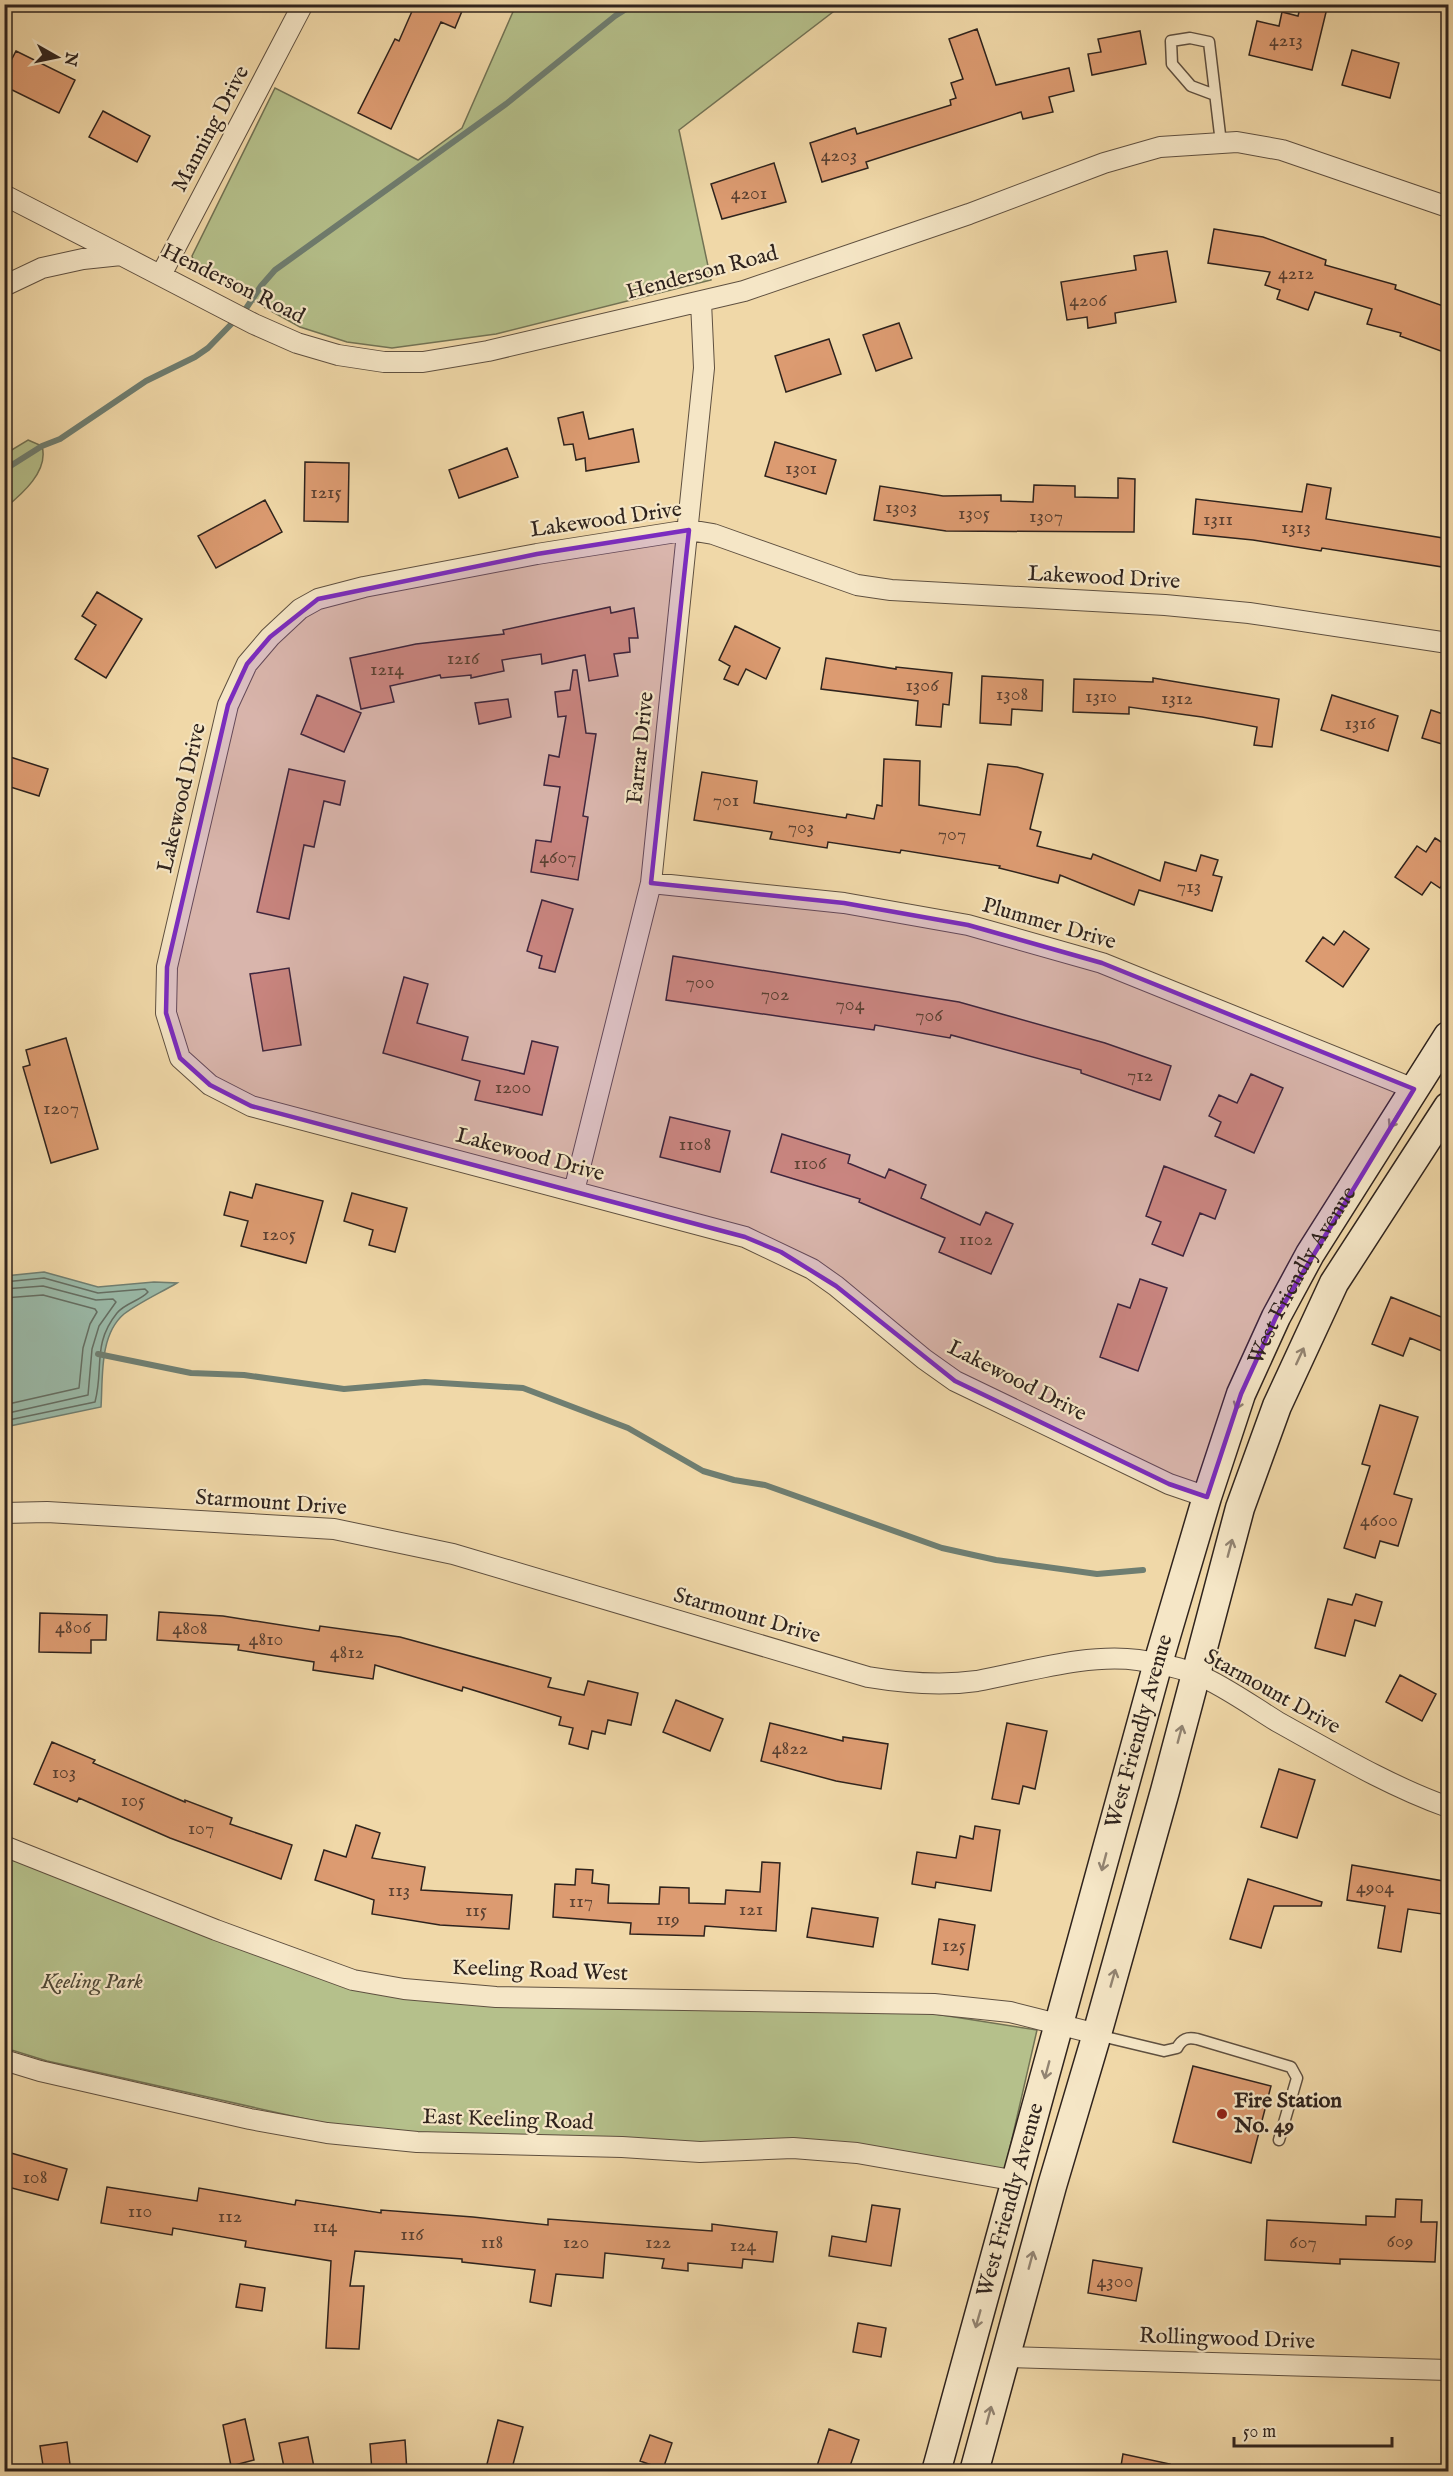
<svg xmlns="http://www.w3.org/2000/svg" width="1453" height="2476" font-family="'IM FELL English',serif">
  <rect width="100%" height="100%" fill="#f0d8a8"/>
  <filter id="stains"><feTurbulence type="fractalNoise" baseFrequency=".00333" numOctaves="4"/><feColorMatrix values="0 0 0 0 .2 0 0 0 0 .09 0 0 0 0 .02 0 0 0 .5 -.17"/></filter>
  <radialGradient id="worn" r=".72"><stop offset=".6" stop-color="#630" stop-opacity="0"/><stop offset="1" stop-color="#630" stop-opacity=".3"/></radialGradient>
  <path fill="#b5c08b" stroke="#727254" stroke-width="1.5" d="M516 5H842L679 130 711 280 496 334 392 348 347 342 300 327 197 270 192 256 275 88 418 160 462 128Z
    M28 440 42 446C49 471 22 494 5 508V454Z
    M4 1853 359 1990 929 2013 1037 2030 1005 2169 808 2142 696 2144 414 2132 328 2124 47 2061 5 2048Z"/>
  <path fill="#9abaa9" stroke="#6f7e71" stroke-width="1.5" d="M44 1272 98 1287 154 1282 177 1283C160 1293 140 1302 124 1314 99 1335 103 1378 101 1407L5 1427V1276Z"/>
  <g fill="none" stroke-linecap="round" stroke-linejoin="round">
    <path stroke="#646e63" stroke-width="1.5" d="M4 1282 44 1278 98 1293 145 1289 148 1292C140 1301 125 1303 117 1313 92 1344 104 1368 95 1402L4 1421
      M4 1289 43 1286 96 1300 113 1299 116 1302 99 1326 92 1349 88 1395 4 1414
      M4 1298 43 1295 95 1309 97 1312 90 1324 83 1348 79 1388 4 1405"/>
    <path stroke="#6f7e71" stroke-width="6" d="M4 470 42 446 60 439 146 381 195 357 208 348 245 310 261 286 275 270 506 104 615 16 634 4
      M98 1354 191 1373 244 1375 344 1389 425 1382 523 1388 628 1428 703 1471 734 1480 765 1485 942 1548 996 1560 1097 1574 1143 1570"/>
  </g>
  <path fill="#dc9b71" stroke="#2f231d" stroke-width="1.5" d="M402 4H449L462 11 455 28 441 22 391 129 358 113 395 39 399 41 413 9Z
    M1301 4H1328L1312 70 1249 55 1257 21 1279 26 1282 12 1298 16Z
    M977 29 996 85 1069 68 1074 91 1049 97 1053 112 1023 119 1021 112 866 162 868 168 822 182 810 143 855 128 857 134 951 105 950 100 956 98 951 83 963 79 949 39Z
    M1140 31 1146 64 1092 75 1088 54 1101 52 1098 39Z
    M1352 50 1399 63 1390 98 1342 85Z
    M16 51 75 80 59 113 4 86V74Z
    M103 111 150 136 137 162 89 137Z
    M774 163 786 202 722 219 711 184Z
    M1214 229 1263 237 1326 260 1325 265 1396 285 1395 289 1449 308V354L1400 336 1401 333 1367 324 1372 309 1315 292 1308 310 1277 299 1280 290 1265 285 1270 272 1208 263Z
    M1167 251 1176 302 1115 313 1116 323 1088 328 1087 317 1067 320 1061 282 1136 270 1134 256Z
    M899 323 912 358 876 371 863 335Z
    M829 339 841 374 786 392 775 356Z
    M583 412 589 439 633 429 639 462 586 471 585 458 576 460 573 444 564 445 558 418Z
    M775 442 836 460 826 494 765 476Z
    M507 448 518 477 459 498 449 470Z
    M305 462 349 463 348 522 304 521Z
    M1118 478 1135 479 1134 532 946 531 874 520 880 486 943 496 1001 495V501L1033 502 1034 485 1075 486V497L1118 498Z
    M1307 484 1331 488 1326 519 1449 539V568L1322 548 1321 551 1253 540 1193 534 1196 499 1302 512Z
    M265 500 282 532 216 568 198 536Z
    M97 592 142 619 106 678 75 659 96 625 82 616Z
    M610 607 611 613 634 608 638 638H629L630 652 614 654 618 676 589 681 585 655 542 664 541 654 502 660 504 671 471 678V675L441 678 440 675 390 686 394 702 361 709 350 658 416 644 504 634 503 630Z
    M735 626 780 648 766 679 746 669 738 685 724 679 730 666 719 660Z
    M826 658 896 669V667L952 673 949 705 943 704 941 727 916 725 918 701 821 689Z
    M573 670H577L586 733 596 734 583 816 588 817 578 880 531 872 536 840 551 842 560 787 544 785 549 755 559 757 566 716 558 717 555 692 570 690Z
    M982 676 1043 680 1042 711 1012 709 1011 725 980 723Z
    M1153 678 1279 699 1272 747 1254 745 1257 727 1202 717 1129 707V714L1073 712 1074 679 1153 682Z
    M317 695 361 713 344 752 301 734Z
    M1332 695 1398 716 1388 751 1321 730Z
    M508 699 511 717 479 724 475 703Z
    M1431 710 1449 716 1442 744 1422 738Z
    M4 755 48 769 39 796 4 785Z
    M884 759 920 761 919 805 980 815 988 764 1017 767 1043 774 1030 829 1041 832 1037 846 1091 859 1093 854 1160 881 1165 862 1196 871 1201 855 1218 860 1213 875 1222 877 1212 911 1139 890 1134 905 1060 875 1058 883 999 868 1000 866 901 850 900 853 828 842 827 848 770 839 772 832 694 820 702 772 757 781 754 803 846 818 847 814 874 819 877 805 882 806Z
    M289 769 345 781 340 805 324 801 314 847 304 845 289 919 257 912Z
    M1435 838 1449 847V876L1440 888 1431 882 1422 895 1395 877 1417 846 1426 852Z
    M542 900 573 909 555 972 539 968 542 956 527 951Z
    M1344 931 1369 949 1343 987 1306 961 1323 937 1334 945Z
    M673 956 959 1002 1105 1043 1171 1066 1160 1100 1081 1073V1070L951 1035 950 1038 875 1025 874 1030 666 1000Z
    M289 968 301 1045 263 1051 250 974Z
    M404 977 428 984 417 1023 468 1037 462 1060 524 1074 532 1041 558 1047 542 1115 475 1100 480 1081 383 1053Z
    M66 1038 98 1149 51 1163 23 1067 30 1065 26 1050Z
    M1251 1074 1283 1088 1254 1153 1215 1136 1221 1122 1209 1116 1219 1095 1237 1103Z
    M670 1117 730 1131 720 1172 660 1157Z
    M782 1134 850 1155 848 1163 885 1178 889 1169 926 1185 921 1198 980 1225 986 1212 1013 1224 991 1274 939 1252 945 1238 859 1202 860 1199 771 1172Z
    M1164 1166 1226 1190 1215 1219 1200 1213 1183 1256 1152 1244 1161 1222 1146 1216Z
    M256 1184 323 1201 306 1263 241 1246 248 1221 224 1215 230 1192 252 1198Z
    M352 1193 407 1208 395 1252 369 1245 373 1230 344 1221Z
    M1140 1279 1167 1288 1138 1371 1100 1357 1118 1304 1130 1308Z
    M1391 1297 1449 1320V1354L1410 1338 1403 1356 1372 1344Z
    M1380 1405 1418 1417 1394 1494 1412 1499 1398 1546 1380 1541 1375 1558 1344 1548 1370 1466 1362 1464Z
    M1356 1594 1382 1602 1375 1626 1355 1620 1345 1656 1315 1648 1328 1599 1352 1605Z
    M159 1612 223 1616 319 1631 320 1626 400 1637 551 1678 548 1687 584 1695 588 1681 638 1693 631 1725 608 1720 605 1734 592 1731 588 1749 569 1744 573 1728 559 1725 561 1717 463 1687 462 1691 375 1665 373 1679 313 1670 314 1662 238 1650 239 1645 157 1640Z
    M40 1613 107 1615 106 1640H91V1653L39 1652Z
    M1400 1675 1436 1694 1422 1721 1386 1702Z
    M676 1700 723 1719 710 1751 663 1732Z
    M770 1723 843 1741V1737L888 1744 881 1789 836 1781 761 1761Z
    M1007 1723 1047 1731 1035 1789 1023 1786 1019 1804 992 1799Z
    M52 1742 95 1760 93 1763 185 1802V1800L232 1818 230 1824 292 1845 281 1879 170 1838 79 1798 77 1802 34 1784Z
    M1279 1769 1315 1780 1297 1838 1261 1827Z
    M356 1825 380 1833 372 1858 425 1867 421 1890 512 1895 509 1929 440 1925 372 1914 374 1900 315 1880 324 1850 346 1857Z
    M975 1826 1000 1830 991 1891 936 1882 935 1888 912 1884 917 1852 956 1858 960 1836 973 1839Z
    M762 1862 780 1863 776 1931 705 1926 704 1936 630 1934 631 1923 553 1917 555 1884 575 1885 576 1869 593 1870 592 1883 609 1885 608 1903 659 1904 660 1887 689 1888V1903L725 1904 726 1890 760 1892Z
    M1352 1865 1449 1882V1915L1408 1909 1401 1952 1378 1948 1385 1906 1347 1900Z
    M1248 1879 1322 1902 1321 1906H1274L1261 1948 1230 1939Z
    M812 1908 878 1918 873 1947 807 1937Z
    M939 1919 975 1925 968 1970 932 1964Z
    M1193 2066 1271 2086 1251 2163 1173 2142Z
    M4 2151 67 2169 58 2200 4 2186Z
    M107 2187 197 2201 199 2188 295 2205 296 2200 381 2213V2210L473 2217 548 2225V2219L712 2231V2224L777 2232 773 2262 743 2259 742 2268 688 2263V2271L662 2268 664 2259 605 2253 603 2278 556 2274 551 2306 530 2302 535 2270 462 2262V2259L355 2251 350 2286H364L359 2349 326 2348 331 2261 245 2247 246 2241 173 2228 172 2235 101 2223Z
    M1396 2199 1422 2200 1421 2222H1437L1435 2262 1340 2259V2264L1265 2260 1267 2220 1366 2225V2216L1395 2217Z
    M872 2205 900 2209 891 2266 829 2256 832 2236 866 2242Z
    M1093 2260 1142 2268 1136 2301 1088 2293Z
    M240 2284 265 2288 262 2311 236 2307Z
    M858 2323 886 2328 881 2357 853 2352Z
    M245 2419 254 2460 231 2466 223 2425Z
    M498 2420 523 2427 511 2472H485Z
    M829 2429 859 2440 848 2472H815Z
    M650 2435 672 2443 663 2469 640 2461Z
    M308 2437 315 2472H285L279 2443Z
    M405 2440 407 2472H372L370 2444Z
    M67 2442 71 2472H44L40 2446Z
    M1123 2454 1170 2464 1169 2472H1120Z"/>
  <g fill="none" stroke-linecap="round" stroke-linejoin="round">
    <g stroke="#5f5040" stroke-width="13">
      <path id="lane" d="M1215 95 1191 86 1172 64 1171 41 1190 38 1209 42 1221 143
        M1097 2035 1164 2051 1177 2048C1182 2039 1187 2037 1197 2039L1291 2067 1297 2078 1279 2140"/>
    </g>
    <g stroke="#5f5040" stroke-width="22">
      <path id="street" d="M4 195 121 255
        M161 275 303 4
        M4 286 42 268 83 259 121 255 254 324 297 343 338 355 384 362H423L488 351 744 291 969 214 1104 163 1160 147 1237 142 1282 150 1448 207
        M651 883 844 903 968 925 1102 963 1414 1089
        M574 1191 651 883 704 368 701 302
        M1207 1497 1169 1484 955 1381 924 1359 836 1286 812 1269 745 1237 251 1106 210 1085 180 1058 166 1013 167 967 228 705 247 664 270 637 300 609 318 599 364 587 537 554 689 530 713 534 857 585 891 590 1165 605 1249 613 1448 643
        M4 1513 47 1512 334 1529 453 1554 868 1677C904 1683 940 1686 977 1681 1027 1672 1087 1653 1138 1660 1157 1663 1178 1667 1196 1674 1223 1685 1252 1706 1278 1722 1334 1753 1389 1786 1448 1807
        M4 1846 216 1930 353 1980 404 1989 496 1997 934 2004 1010 2012 1097 2034
        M4 2060 40 2071 250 2119 327 2133 417 2142 622 2147 700 2152 793 2148 857 2153 1017 2181
        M1004 2357 1448 2370"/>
    </g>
    <g stroke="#2f231d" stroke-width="31">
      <g id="secondary">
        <path id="s1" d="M936 2472 1158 1663 1207 1497 1241 1394 1276 1317 1310 1254 1448 1036"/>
        <path d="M974 2472 1052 2186 1097 2034 1165 1791 1240 1508 1277 1406 1334 1283 1448 1107"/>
      </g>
    </g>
    <use href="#lane" stroke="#f5e6c6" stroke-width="10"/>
    <use href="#street" stroke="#f5e6c6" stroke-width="20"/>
    <use href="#secondary" stroke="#f5e6c6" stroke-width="28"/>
  </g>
  <defs><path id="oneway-shaft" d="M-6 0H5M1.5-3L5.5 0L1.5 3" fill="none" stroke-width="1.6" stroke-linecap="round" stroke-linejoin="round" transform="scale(1.5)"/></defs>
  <g stroke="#928472">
    <use href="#oneway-shaft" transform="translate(1394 1120) rotate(122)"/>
    <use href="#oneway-shaft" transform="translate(1300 1356) rotate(-65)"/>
    <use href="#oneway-shaft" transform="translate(1239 1401) rotate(109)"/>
    <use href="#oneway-shaft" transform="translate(1230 1548) rotate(-75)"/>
    <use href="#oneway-shaft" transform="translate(1180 1734) rotate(-75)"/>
    <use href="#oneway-shaft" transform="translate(1104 1862) rotate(105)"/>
    <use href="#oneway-shaft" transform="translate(1113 1978) rotate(-74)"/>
    <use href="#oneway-shaft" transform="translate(1047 2070) rotate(105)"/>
    <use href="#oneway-shaft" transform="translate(1031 2260) rotate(-75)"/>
    <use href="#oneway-shaft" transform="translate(978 2319) rotate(106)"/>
    <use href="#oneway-shaft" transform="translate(989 2415) rotate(-75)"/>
  </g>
  <path fill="#7b2cbf" fill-opacity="0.2" stroke="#7b2cbf" stroke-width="4.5" stroke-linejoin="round" d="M689 530 651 883 844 903 968 925 1102 963 1414 1089 1276 1317 1241 1394 1207 1497 1169 1484 955 1381 836 1286 781 1252 745 1237 251 1106 210 1085 180 1058 166 1013 167 967 228 705 247 664 270 637 318 599 537 554Z"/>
  <circle fill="#8f2418" stroke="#f5e6c6" stroke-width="2" cx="1222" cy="2114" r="6"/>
  <g text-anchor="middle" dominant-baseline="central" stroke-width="4.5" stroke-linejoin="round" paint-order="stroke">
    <g font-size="20" fill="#5a4132">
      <text x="1286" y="40">4213</text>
      <text x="839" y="155">4203</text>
      <text x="749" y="193">4201</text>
      <text x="1296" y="273">4212</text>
      <text x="1088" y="300">4206</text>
      <text x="801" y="468">1301</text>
      <text x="326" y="492">1215</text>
      <text x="901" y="507">1303</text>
      <text x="974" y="513">1305</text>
      <text x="1046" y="516">1307</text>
      <text x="1218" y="519">1311</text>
      <text x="1296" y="527">1313</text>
      <text x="463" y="658">1216</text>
      <text x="387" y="669">1214</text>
      <text x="922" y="685">1306</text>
      <text x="1012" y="694">1308</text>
      <text x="1101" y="696">1310</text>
      <text x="1177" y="698">1312</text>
      <text x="1360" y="723">1316</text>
      <text x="726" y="800">701</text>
      <text x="801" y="827">703</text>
      <text x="952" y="834">707</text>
      <text x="558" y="857">4607</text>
      <text x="1189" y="886">713</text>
      <text x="700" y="982">700</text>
      <text x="775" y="994">702</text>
      <text x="850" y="1004">704</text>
      <text x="929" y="1015">706</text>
      <text x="1140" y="1075">712</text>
      <text x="513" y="1087">1200</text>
      <text x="61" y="1108">1207</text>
      <text x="695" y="1144">1108</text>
      <text x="810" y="1163">1106</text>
      <text x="279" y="1234">1205</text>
      <text x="976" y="1239">1102</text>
      <text x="1379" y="1520">4600</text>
      <text x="73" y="1627">4806</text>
      <text x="190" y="1628">4808</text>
      <text x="266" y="1639">4810</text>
      <text x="347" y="1652">4812</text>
      <text x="790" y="1748">4822</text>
      <text x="64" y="1772">103</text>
      <text x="133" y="1800">105</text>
      <text x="201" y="1828">107</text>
      <text x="1375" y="1887">4904</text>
      <text x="399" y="1890">113</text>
      <text x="581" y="1901">117</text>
      <text x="751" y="1909">121</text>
      <text x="476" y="1910">115</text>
      <text x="668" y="1919">119</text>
      <text x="954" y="1945">125</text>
      <text x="35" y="2177">108</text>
      <text x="140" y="2211">110</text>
      <text x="230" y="2216">112</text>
      <text x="325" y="2226">114</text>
      <text x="412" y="2234">116</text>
      <text x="1400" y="2241">609</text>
      <text x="492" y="2242">118</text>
      <text x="576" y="2242">120</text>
      <text x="658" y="2242">122</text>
      <text x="1303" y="2242">607</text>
      <text x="743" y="2245">124</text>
      <text x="1115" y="2281">4300</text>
    </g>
    <g font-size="22" fill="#2f231d" stroke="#f5e6c6">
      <text transform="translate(211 129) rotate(-62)">Manning Drive</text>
      <text transform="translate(702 273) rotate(-15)">Henderson Road</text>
      <text transform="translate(233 284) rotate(26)">Henderson Road</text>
      <text transform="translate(606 520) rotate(-8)">Lakewood Drive</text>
      <text transform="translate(1104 578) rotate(3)">Lakewood Drive</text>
      <text transform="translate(641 748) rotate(-84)">Farrar Drive</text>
      <text transform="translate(182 798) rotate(-77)">Lakewood Drive</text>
      <text transform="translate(1049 924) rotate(16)">Plummer Drive</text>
      <text transform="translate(530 1155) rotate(15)">Lakewood Drive</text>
      <text stroke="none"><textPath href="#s1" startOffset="1254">West Friendly Avenue</textPath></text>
      <text transform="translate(1017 1381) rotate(27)">Lakewood Drive</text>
      <text transform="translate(271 1503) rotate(4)">Starmount Drive</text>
      <text transform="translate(747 1616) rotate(16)">Starmount Drive</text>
      <text transform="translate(1272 1692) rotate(29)">Starmount Drive</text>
      <text stroke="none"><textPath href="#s1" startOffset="768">West Friendly Avenue</textPath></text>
      <text transform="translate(540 1971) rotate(2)">Keeling Road West</text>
      <text transform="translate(508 2120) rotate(2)">East Keeling Road</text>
      <text stroke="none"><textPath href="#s1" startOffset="282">West Friendly Avenue</textPath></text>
      <text transform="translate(1227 2339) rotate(2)">Rollingwood Drive</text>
    </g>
    <g font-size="22" font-style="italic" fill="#504a38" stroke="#f5e6c6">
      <text x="92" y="1982">Keeling Park</text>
    </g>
    <g font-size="22" font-weight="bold" fill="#2f231d" stroke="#f5e6c6" text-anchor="start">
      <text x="1234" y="2101">Fire Station<tspan x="1234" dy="25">No. 49</tspan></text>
    </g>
  </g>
  <rect width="1453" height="2476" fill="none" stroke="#f0d8a8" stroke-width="24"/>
  <rect x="6" y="6" width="1441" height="2464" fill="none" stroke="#2f231d" stroke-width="3"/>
  <rect x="12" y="12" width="1429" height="2452" fill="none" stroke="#2f231d" stroke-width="1.5"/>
  <g transform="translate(57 57) rotate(99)" stroke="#f5e6c6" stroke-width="4.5" paint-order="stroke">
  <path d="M0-4.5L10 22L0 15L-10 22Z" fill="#2f231d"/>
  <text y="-9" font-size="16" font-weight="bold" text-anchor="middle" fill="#2f231d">N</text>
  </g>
  <path d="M1234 2437v9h158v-9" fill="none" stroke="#2f231d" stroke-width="3"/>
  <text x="1243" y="2437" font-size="18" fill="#2f231d" stroke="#f5e6c6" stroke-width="4.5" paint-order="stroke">50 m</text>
  <rect width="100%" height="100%" filter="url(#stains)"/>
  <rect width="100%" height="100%" fill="url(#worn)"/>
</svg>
